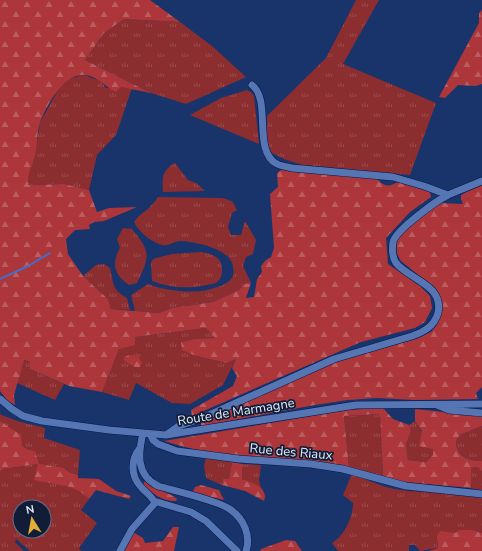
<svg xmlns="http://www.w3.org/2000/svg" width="482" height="551" font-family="'Nunito Sans',sans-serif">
  <defs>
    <pattern id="grass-tufts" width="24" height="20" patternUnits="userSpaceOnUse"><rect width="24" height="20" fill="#8c2d2f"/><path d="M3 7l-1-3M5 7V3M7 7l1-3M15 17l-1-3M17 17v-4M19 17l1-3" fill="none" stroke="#9c4c4e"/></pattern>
    <pattern id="forest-firs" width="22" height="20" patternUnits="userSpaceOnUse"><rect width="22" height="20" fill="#ac3639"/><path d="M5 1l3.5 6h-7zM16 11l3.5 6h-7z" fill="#bb5d60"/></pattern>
  </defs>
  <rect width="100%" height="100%" fill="#19336b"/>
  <path fill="url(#grass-tufts)" fill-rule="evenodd" d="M356 0H379L343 64 436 103 410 175 302 165 284 159 272 153 267 145V116L326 58Z
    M124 19 180 22 212 46 246 77 186 104 151 93 85 60 104 33Z
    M83 75 101 81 106 88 121 87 132 88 116 135 97 155 89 190 64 184 28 185V174L34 159 40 123 59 88 69 79Z
    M247 90 251 92 254 96 259 144 190 115 221 98Z
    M175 163 188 180 196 183 205 191 163 192C162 179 162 170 175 163Z
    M158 197 222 198 232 201 237 210 232 213 228 227 231 235H241L245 221 256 240 253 254 246 257 243 266 251 283 244 284 239 290 213 302 172 308 159 313 135 311 131 295 148 284C162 290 192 294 207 290 216 287 226 286 232 278 234 275 234 271 233 267 232 249 194 241 179 241 172 242 167 248 159 244 149 240 139 232 134 222 141 212 150 210 158 197Z
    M123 228 132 229C151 252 150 256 137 283L129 285C114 275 111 264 120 248L117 239Z
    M201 252C214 254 223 258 222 272 222 276 219 281 216 283 214 284 210 284 207 285 188 289 170 288 152 281L151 263 153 259 172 254Z
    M104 264 110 268C114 283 111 289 127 298L130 310 111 309 108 299 83 276 96 265Z
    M206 328 216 338 194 339 182 342 196 356 227 363 236 359 223 385 190 404 172 403 136 383 129 400 102 392 119 349 135 337Z
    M23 360 30 362V369L64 384 55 400 17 383Z
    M0 414C14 421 29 424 45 428L44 438 80 450 78 475 69 472 64 468 43 482C60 484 77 485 89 499L81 510 97 523 79 548 81 551H30L16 539 15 542 24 551H0V472L3 469 38 464 29 450 22 446 8 427 0 421ZM20 507H44V531H20Z
    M380 414 383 476 349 467 344 416Z
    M415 421 433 449V455L426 462 408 460 406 444 411 431 409 425Z
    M482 426V461C467 461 456 456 456 439L460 435Z
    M206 458 232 462 229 479H223L222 485 206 478 204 466Z
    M242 464 261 465 259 480 261 488 242 479Z
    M478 467 482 472V491L471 488V468Z
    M352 474C364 478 377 485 390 488 420 495 452 489 482 498V533C460 526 455 533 437 543L438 548 420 551 415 545H409V551H338L332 543C345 535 353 517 353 503L343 495Z"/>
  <path fill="url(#forest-firs)" d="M0 0H150L180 22 124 19 104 33 85 60 151 93 121 87 116 92C105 87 96 74 82 75 62 76 47 105 40 123 36 134 38 148 34 159 30 170 28 173 28 185L64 184 89 190 97 212 109 208 137 207 104 221 94 222 89 225 90 229 75 230 66 239 68 254 83 276 108 299 111 309 159 313 172 308 213 302 239 290 244 284 251 283 246 298 254 297 257 279 262 272 261 266 266 260 271 257 274 248 270 194 278 187 277 173 281 170 377 179C385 187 388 187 398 182L430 192 431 197 410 212 386 238 388 264 421 287 430 296 432 308 425 322 415 328 361 342 192 416 191 410 233 386 237 376 232 368 236 359 227 363 196 356 182 350 181 342 194 339 215 338 206 328 135 337V345L119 349 102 392 69 386 30 369V362L24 360 14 395 15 405 7 400 0 391Z
    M482 10V84L476 86 458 85 445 98 439 97 479 23V13Z
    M482 184V387L476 393 478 399 415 400 377 398 348 400 315 405 201 426V421L335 362 416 339 431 332 437 325 441 315 442 302 437 290 401 261 397 254 396 240 408 228 440 203 463 204 461 199V195Z
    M131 355 138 356 142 363 140 367H135L123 360 126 356Z
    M383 408 393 419 409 425 411 431 406 444 408 460 426 462 433 455V449L419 446 422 431 415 421V409L482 416V426L460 435 456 440C456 456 467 461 482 461V472L478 467 471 468V488L393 481 383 476 380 414 344 416 349 467C313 460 278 462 242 458 216 454 189 449 164 441L348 410Z
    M0 421 21 435 22 446 29 450 35 451 39 464 64 468 69 472 78 475V478L99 479 116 491 131 496 129 499 96 490 89 499C74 483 54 485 34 480L38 464 3 469 0 472Z
    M232 462 242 464V479C252 483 269 487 264 501L245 491 222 485 223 479H229Z
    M145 481C153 490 168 491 177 499L176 501C161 501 153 494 143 484Z
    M201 485 219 490 224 500 192 493 195 487Z
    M173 527H179L174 551H123L133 532 143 538 145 543 163 541Z
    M459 530H472L482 533V551H429L438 548 437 536 440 531 455 533Z
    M286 540 295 541 302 551H260L261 549Z"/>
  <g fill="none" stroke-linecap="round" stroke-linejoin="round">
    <path stroke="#416ecc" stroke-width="2" d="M0 279 28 266 50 253"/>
    <g stroke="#03184e" stroke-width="8">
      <path id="minor" d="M252 85C272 100 252 151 277 164 281 166 288 167 292 168L393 177 424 186 448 195
        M0 399 12 409 23 416 42 421 109 430 166 435 356 405 482 404
        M437 405 449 410 482 413
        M143 433C138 454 136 475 158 486 175 491 220 501 231 510 244 519 251 536 246 551
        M150 434 153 440 158 444 177 451 239 459 311 464 343 469 406 486 482 494
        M166 435 179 426 200 419 334 359 412 336C423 332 434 327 438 313 444 285 410 280 396 263 392 257 392 249 393 242 396 230 436 201 448 195 459 190 471 186 482 181
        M154 501 191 512 206 521 237 551
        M120 551 132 529 155 503C152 496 146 493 141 487 130 475 131 459 140 448"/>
    </g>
    <use href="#minor" stroke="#5675b3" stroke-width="7"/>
  </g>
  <g text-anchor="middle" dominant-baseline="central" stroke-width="3.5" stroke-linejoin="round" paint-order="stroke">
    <g font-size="13" fill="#e3ebf9" stroke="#111d37">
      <text transform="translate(236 412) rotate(-9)">Route de Marmagne</text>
      <text transform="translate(291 452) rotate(5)">Rue des Riaux</text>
    </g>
  </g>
  <g transform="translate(32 519) rotate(349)"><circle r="19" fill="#111d37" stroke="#656f85"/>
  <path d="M0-3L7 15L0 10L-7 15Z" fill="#e3ae35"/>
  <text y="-6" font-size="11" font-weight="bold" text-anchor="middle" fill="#e3ebf9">N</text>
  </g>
</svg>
